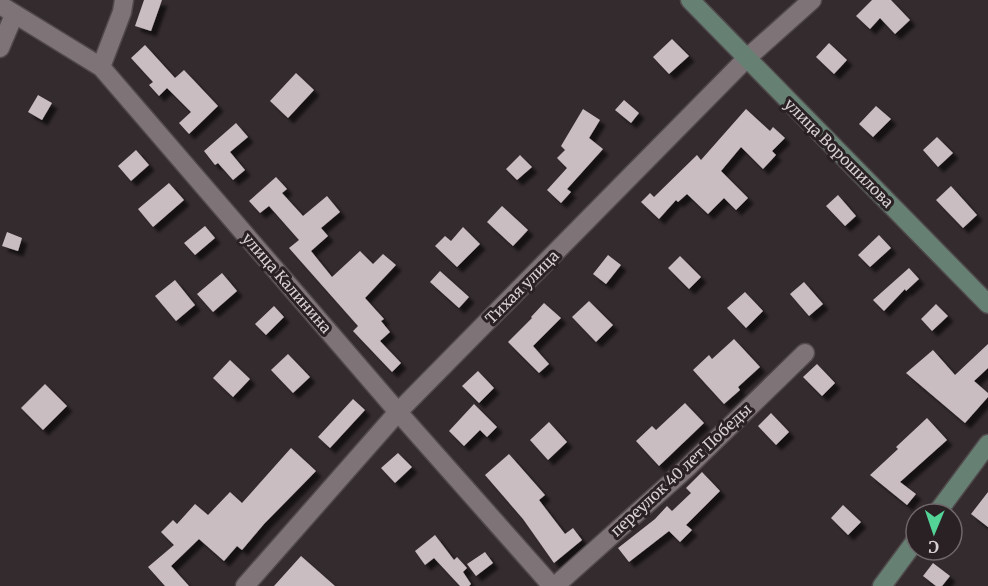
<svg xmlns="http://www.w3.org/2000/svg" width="988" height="586" font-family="Merriweather,serif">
  <defs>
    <filter id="shadow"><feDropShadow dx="5.5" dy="5.5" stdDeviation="1.5" flood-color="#0009"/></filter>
  </defs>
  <rect width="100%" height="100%" fill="#342b2e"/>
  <path fill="#c9bdc1" filter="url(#shadow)" d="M144 0H162L151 31 135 26Z
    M872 0H891L910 20 895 34 880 18 870 29 856 16Z
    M672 39 689 56 669 74 653 57Z
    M829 43 847 60 834 74 816 57Z
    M145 45 175 78 184 70 218 106 189 134 179 123 191 112 167 88 159 96 149 85 153 82 131 58Z
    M296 73 314 90 288 118 270 101Z
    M38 95 52 103 42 120 28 112Z
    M624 100 639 113 631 123 615 110Z
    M876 106 891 119 873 137 859 124Z
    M583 109 600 120 589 138 603 149 567 189 571 192 561 203 547 190 567 168 557 158 565 150 561 146Z
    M746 109 770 131 773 127 785 138 772 151 776 155 763 169 741 147 721 171 748 198 736 210 724 198 708 214 687 194 678 202 676 200 659 219 641 202 650 193 654 197 697 155 701 160Z
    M236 123 248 137 230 152 245 170 233 180 218 163 215 165 204 151Z
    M937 137 953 153 938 167 923 150Z
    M136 150 149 165 131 181 118 166Z
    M520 155 532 167 517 180 506 169Z
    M276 177 287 189 282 193 303 216 327 196 340 212 321 228 328 236 311 251 332 277 360 251 373 264 383 254 396 265 365 298 384 319 381 321 390 332 380 341 401 363 392 372 353 331 358 326 289 248 299 240 269 206 260 213 249 201Z
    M169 183 184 200 153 227 138 209Z
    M951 186 977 215 963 228 936 200Z
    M838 195 856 216 845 226 826 206Z
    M502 206 528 230 513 246 487 222Z
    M205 226 215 238 195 255 184 243Z
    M463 227 480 244 457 267 435 246 445 236 451 241Z
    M7 232 22 238 18 251 2 246Z
    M879 235 891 248 870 267 858 255Z
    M608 255 621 265 606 284 593 274Z
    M680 256 701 277 689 289 668 268Z
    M909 268 919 279 906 291 905 289 884 311 873 300Z
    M440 271 469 297 459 308 430 282Z
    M222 273 237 291 213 312 197 294Z
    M175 280 195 305 176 321 155 296Z
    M804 282 823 304 809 316 790 294Z
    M745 292 763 311 746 328 727 308Z
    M589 301 613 325 596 342 572 317Z
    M544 303 561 318 533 346 549 364 539 373 508 342 532 318 531 317Z
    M936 304 948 316 932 331 921 319Z
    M274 306 284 317 266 335 255 324Z
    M734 339 760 367 738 387 740 390 724 404 693 370 709 355 712 359Z
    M988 344V368L974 381 988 393V397L965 423 906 373 933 350 955 375Z
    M288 354 310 377 293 393 271 370Z
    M230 360 250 379 233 397 213 378Z
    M817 364 835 383 822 396 803 377Z
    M478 371 494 388 479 403 462 386Z
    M45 384 67 406 43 430 21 408Z
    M353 399 365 410 330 448 318 437Z
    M685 403 704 423 659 466 636 441 652 426 656 430Z
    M474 404 497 427 487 437 480 430 464 446 449 431Z
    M771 413 789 432 776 445 758 426Z
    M927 418 947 440 900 482 916 494 907 505 870 475 898 449 896 447Z
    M549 422 567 442 548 460 530 440Z
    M291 448 316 471 264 524 242 550 237 546 224 561 199 539 171 566 189 586H165L148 567 174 545 161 532 173 520 177 524 195 504 208 515 230 492 242 503Z
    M398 453 412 467 395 483 381 468Z
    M509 454 545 495 539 500 565 534 573 528 582 540 554 563 523 519 485 475Z
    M702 472 720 491 686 525 692 530 680 542 669 531 629 562 618 548 655 519 667 506 672 511 691 493 686 488Z
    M988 492V527L971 514Z
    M843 505 861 522 848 535 831 518Z
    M435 535 454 560 457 557 467 568 463 572 471 584 469 586H460L434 558 425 565 415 551Z
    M485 552 493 563 476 576 467 564Z
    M301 556 335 586H274Z
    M933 563 950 576 942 586H936L923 576Z"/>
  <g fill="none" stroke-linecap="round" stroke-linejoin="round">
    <g stroke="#50494b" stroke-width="21">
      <path id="street" d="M0 5 101 67 398 412 552 586
        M0 48 14 15
        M101 67 122 12 124 0
        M245 586 398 412 746 59 812 0
        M555 586 687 468 805 353"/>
    </g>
    <g stroke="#50494b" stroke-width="21">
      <path id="secondary" d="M690 0 988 304
        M936 514 988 444
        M882 586 916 540"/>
    </g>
    <use href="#street" stroke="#7e7377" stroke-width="18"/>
    <use href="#secondary" stroke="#668074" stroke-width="18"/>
  </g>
  <g text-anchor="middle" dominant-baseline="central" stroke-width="6" stroke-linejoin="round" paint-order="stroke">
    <g font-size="15" fill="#d7d1d3" stroke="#2a2124">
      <text transform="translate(839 153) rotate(45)">улица Ворошилова</text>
      <text transform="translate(287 283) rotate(49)">улица Калинина</text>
      <text transform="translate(522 287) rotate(-45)">Тихая улица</text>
      <text transform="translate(681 470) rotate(-43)">переулок 40 лет Победы</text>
    </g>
  </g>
  <g transform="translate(934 532) rotate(182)"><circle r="28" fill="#2a2124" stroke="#6f676a" stroke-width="1.5"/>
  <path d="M0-4.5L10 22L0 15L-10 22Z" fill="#54d396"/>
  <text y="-9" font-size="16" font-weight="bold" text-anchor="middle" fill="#d7d1d3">С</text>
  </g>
</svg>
